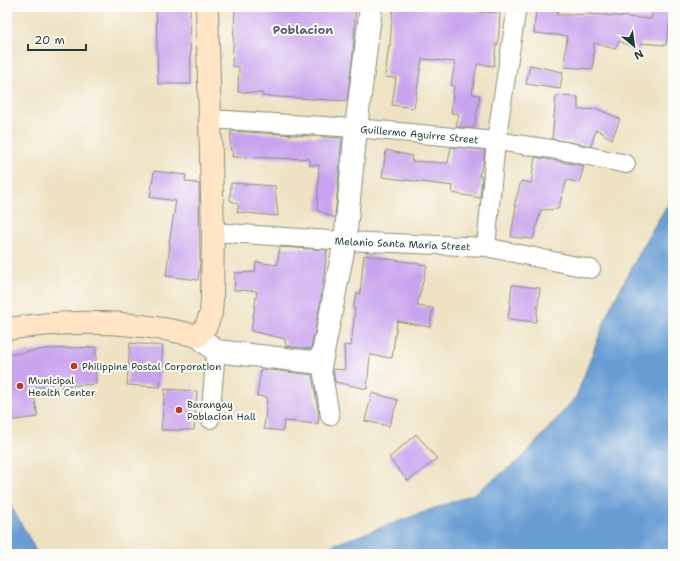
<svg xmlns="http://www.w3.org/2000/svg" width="680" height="561" font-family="'Shantell Sans',sans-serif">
  <rect width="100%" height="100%" fill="#fdfcf7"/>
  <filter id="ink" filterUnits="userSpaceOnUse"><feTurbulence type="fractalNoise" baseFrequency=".025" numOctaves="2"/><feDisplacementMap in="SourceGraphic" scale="8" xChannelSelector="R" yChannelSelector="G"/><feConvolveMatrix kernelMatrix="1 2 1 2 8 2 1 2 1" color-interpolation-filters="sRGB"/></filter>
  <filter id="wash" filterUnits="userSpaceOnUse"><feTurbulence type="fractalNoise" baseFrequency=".012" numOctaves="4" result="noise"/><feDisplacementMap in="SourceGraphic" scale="16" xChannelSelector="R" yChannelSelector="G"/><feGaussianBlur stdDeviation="0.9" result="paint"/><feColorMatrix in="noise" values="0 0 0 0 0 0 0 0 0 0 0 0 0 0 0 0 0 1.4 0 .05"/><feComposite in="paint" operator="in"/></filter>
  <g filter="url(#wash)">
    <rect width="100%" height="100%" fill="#eee2c2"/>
    <path fill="#679dd4" stroke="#436d84" d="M673 196V554H308L474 494 522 458 576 397 609 310 652 230Z
      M7 499 32 543 37 554H7Z"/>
    <g id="blocks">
      <path fill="#c9a4ee" d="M156 7H190L191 84H158Z
        M235 7H356L353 54 347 101 262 96V93L238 92 239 67 232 66Z
        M393 7H426V9L500 13 498 45 496 44 494 66 477 64 472 94 480 95 474 128 456 127 459 114 451 113 454 86 451 85 455 62 422 59 414 108 392 105 396 78 385 77 389 45 390 46Z
        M536 7 558 9 557 15 592 14 651 19 653 7 672 9 666 45 641 43 640 50 619 41 615 49 594 43 593 69 564 67 567 36 534 33Z
        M530 65 563 72 560 89 526 84Z
        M556 96 578 97V110L598 109 620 119 612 139 596 129 591 146 552 139Z
        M231 131 342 138 335 218 317 210 319 165H310V159L232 157 233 150H230Z
        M451 147 485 150 483 163 479 176 482 177 480 198 452 193 453 186 382 177 386 150 412 156 411 161 448 163Z
        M535 157 584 166 579 183 567 180 558 209 541 210 533 239 511 237 516 206H514L521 181 531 183Z
        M154 171 186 175 185 181 199 184 200 263 198 280 166 276 170 244 169 243 176 201 150 197Z
        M231 183 275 186 278 216 237 212 239 205 230 200Z
        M280 247 327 250 321 301 311 349 286 346 285 339 251 331 257 291 234 290 235 273 255 272 256 262 277 265Z
        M364 255 427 265 417 306 433 308 430 327 397 321 392 358 370 355 367 389 335 382 333 369 345 370 344 345 351 346 355 309H353L357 293 360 294Z
        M512 285 540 288 536 322 508 319Z
        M130 343 163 346 160 387 127 385Z
        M96 347V384L33 388 38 417 7 421V355L46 349Z
        M261 369 312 375 319 416 318 424 284 421 283 431 264 429 267 397 257 396Z
        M165 389 197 391 194 430H161Z
        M372 393 398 400 389 426 365 421Z
        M416 434 437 459 408 481 389 458Z"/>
    </g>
  </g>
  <g filter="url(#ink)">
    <use href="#blocks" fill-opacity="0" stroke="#86907b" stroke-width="1"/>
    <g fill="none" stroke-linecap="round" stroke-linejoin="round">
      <g stroke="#86907b" stroke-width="20">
        <g id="minor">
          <path id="s1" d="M210 119 356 128 496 141 565 151 626 164"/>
          <path id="s2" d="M213 232 345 241 486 247 591 269"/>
          <path d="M486 247 496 141 517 7"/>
          <path d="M321 363 330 416"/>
          <path d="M210 419 216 351"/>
        </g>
      </g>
      <g stroke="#86907b" stroke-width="24">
        <path id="tertiary" d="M198 336 216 351 321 363 345 241 356 128 371 7"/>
      </g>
      <g stroke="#86907b" stroke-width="24">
        <path id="secondary" d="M7 329C72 319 134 320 198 336L206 326 211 313 212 299 213 232 207 7"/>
      </g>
      <use href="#minor" stroke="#fff" stroke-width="18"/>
      <use href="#tertiary" stroke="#fff" stroke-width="22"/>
      <use href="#secondary" stroke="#ffe4c6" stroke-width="22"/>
    </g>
  </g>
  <g fill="#c8321e" stroke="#fdfcf7" stroke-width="1.5">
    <circle cx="74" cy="366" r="4"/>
    <circle cx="20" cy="386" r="4"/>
    <circle cx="179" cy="410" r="4"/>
  </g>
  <g text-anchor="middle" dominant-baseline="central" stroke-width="4" stroke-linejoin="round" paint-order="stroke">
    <g font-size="10" fill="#1f3d34" stroke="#fdfcf7">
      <text stroke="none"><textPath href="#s1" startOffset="210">Guillermo Aguirre Street</textPath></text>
      <text stroke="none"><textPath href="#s2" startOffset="190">Melanio Santa Maria Street</textPath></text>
    </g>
    <g font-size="10" fill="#1f3d34" stroke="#fdfcf7" text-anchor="start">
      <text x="82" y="366">Philippine Postal Corporation</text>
      <text x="28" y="380">Municipal<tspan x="28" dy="12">Health Center</tspan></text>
      <text x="187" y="404">Barangay<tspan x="187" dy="12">Poblacion Hall</tspan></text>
    </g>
    <g font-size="12" font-weight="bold" fill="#5a6175" stroke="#fdfcf7">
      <text x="303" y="30">Poblacion</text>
    </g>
  </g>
  <rect width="680" height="561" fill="none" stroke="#fdfcf7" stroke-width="24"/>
  <g transform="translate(634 46) rotate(151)" stroke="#fdfcf7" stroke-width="3" paint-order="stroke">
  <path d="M0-3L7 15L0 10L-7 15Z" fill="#1f3d34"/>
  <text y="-6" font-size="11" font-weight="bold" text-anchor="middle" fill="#1f3d34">N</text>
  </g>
  <path d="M28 44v6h58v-6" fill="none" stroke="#1f3d34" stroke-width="2"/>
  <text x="34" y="44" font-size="12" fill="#1f3d34" stroke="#fdfcf7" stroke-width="3" paint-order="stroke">20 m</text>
</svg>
